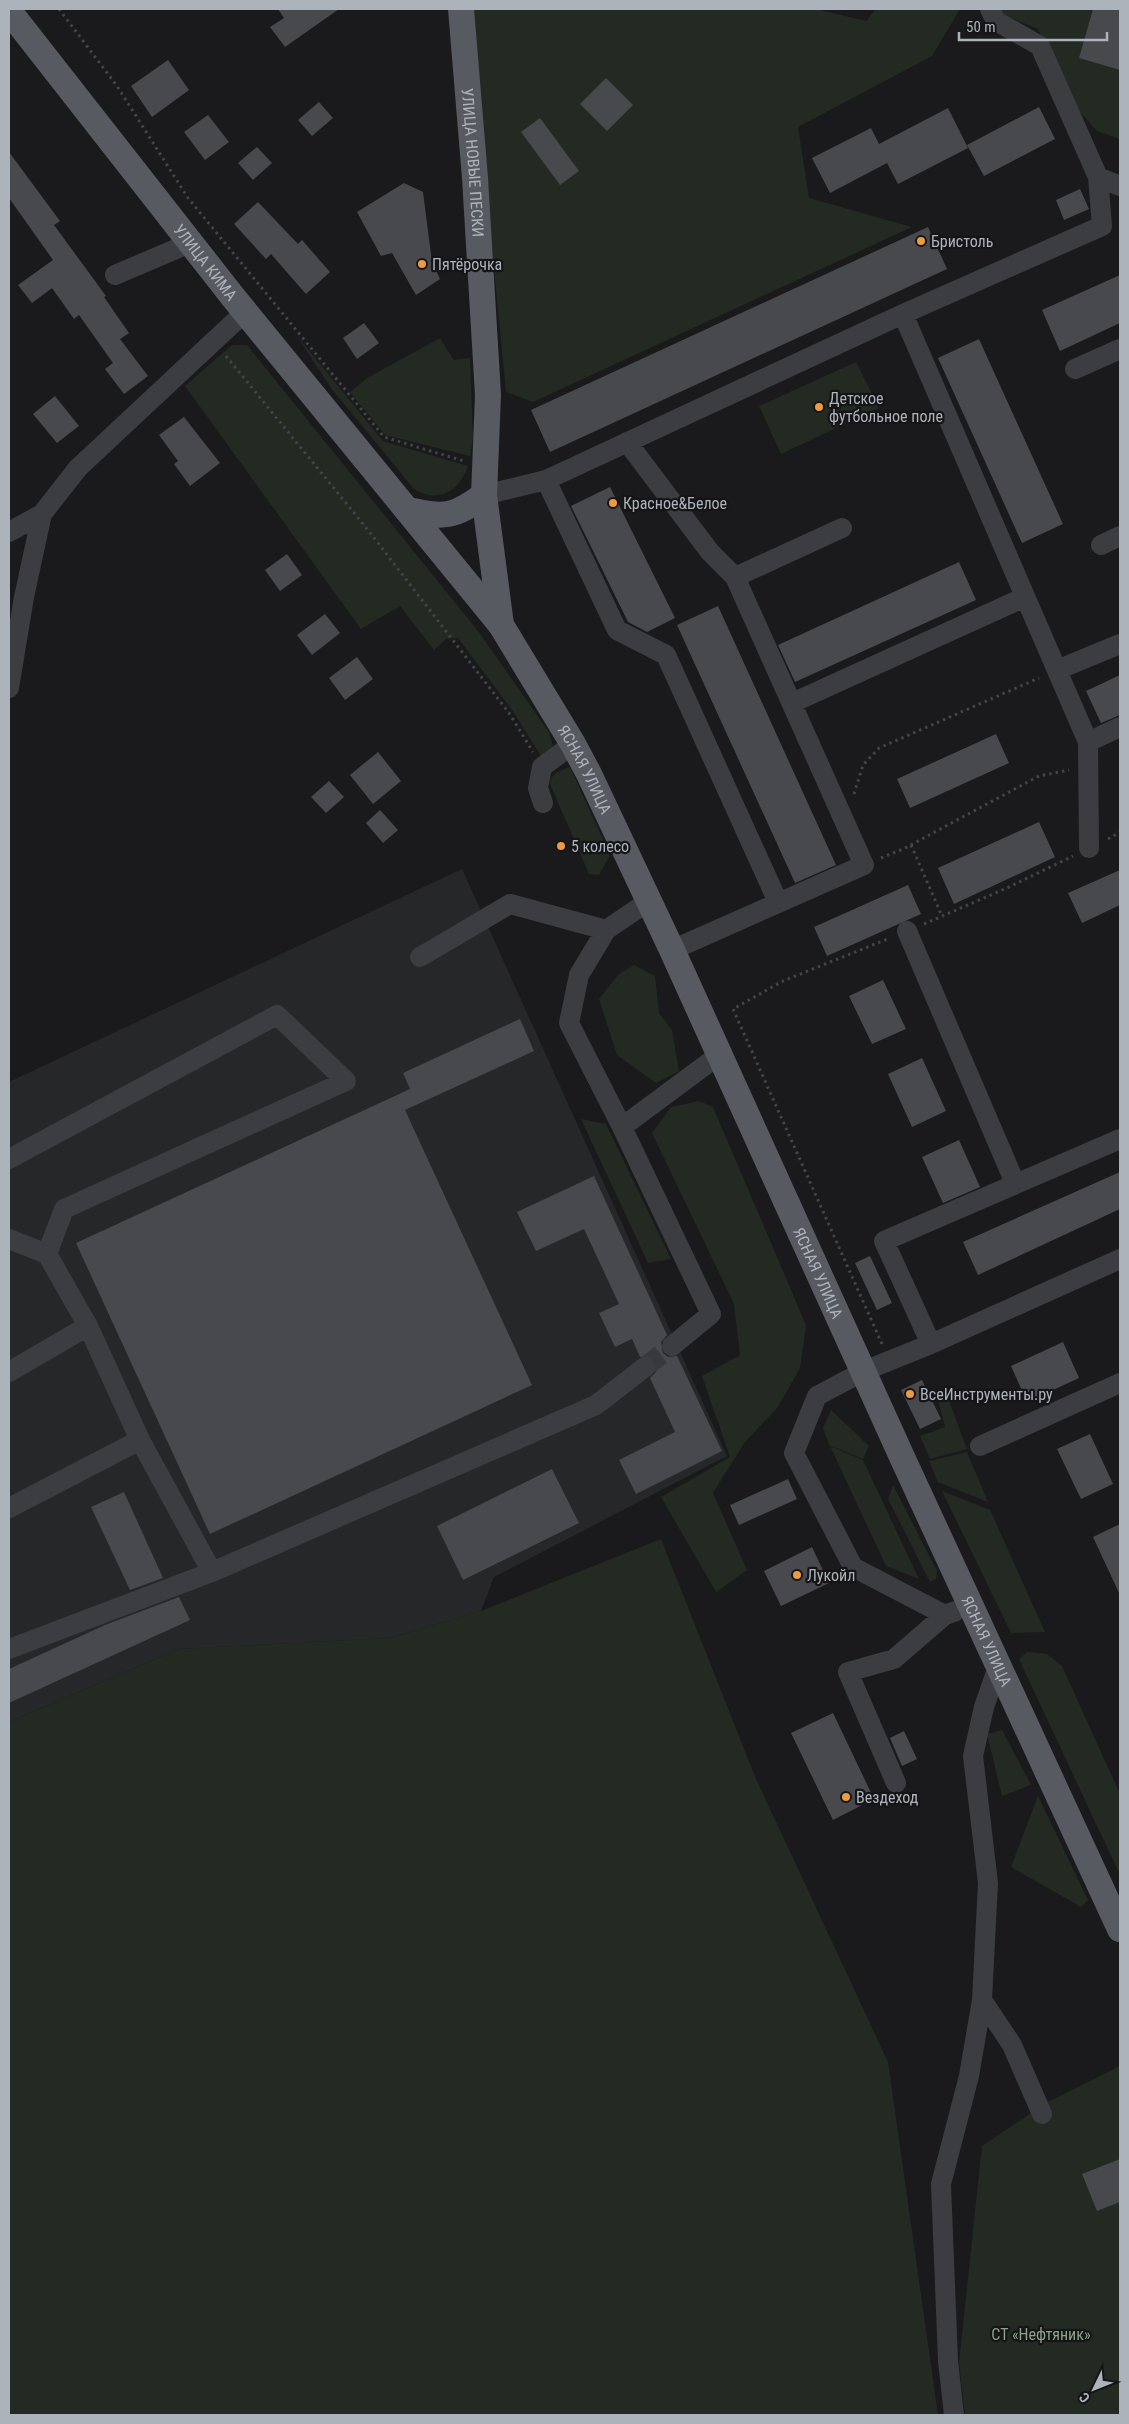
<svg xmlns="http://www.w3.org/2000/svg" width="1129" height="2424" font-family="'Roboto Condensed',sans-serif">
  <rect width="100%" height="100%" fill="#1a1a1c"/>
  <path fill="#262729" d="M462 869 727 1456 494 1577 481 1611 390 1638 179 1649 9 1722V1082Z"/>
  <path fill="#222a22" d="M469 9H816L866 21 876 9H960L932 56 798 127 809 198 912 227 533 402 506 392Z
    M1001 9H1120V139L1097 131 1071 102 1038 29 1004 15Z
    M297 336 383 441 468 466C460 491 438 504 414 489L331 388Z
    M440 338 454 360 470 358 473 439 470 456 385 435 350 392 367 378Z
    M232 345H247L478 631 549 732 554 751 541 756 512 710 458 638 446 639 434 650 400 606 361 629 185 386Z
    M856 362 879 408 781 454 759 406Z
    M570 767 610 855 599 875 589 874 550 784C552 772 559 771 570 767Z
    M634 965 655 976 659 1013 672 1030 679 1071 656 1083 617 1055 599 999 619 974Z
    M699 1101 713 1107 806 1325 800 1368 778 1407 745 1442 713 1493 747 1570 716 1592 661 1497 730 1457 702 1376 740 1355 734 1304 652 1133 671 1107Z
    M581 1119 606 1124 671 1259 648 1263Z
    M937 1395H947L967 1449 930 1459 920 1436 945 1427Z
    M831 1410 869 1446 863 1459 829 1445 823 1428Z
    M830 1446 863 1460 919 1579 886 1566Z
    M967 1452 988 1502 938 1482 929 1461Z
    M893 1485 937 1571 936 1579 930 1582 888 1499Z
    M942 1491 990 1510 1045 1632 1011 1633Z
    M661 1539 756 1779 888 2062 938 2415H9V1722L179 1649 390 1638 481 1611Z
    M1027 1652 1047 1654 1062 1666 1120 1794V1875L1019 1659Z
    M1002 1730 1031 1785 1002 1796 987 1734Z
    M1038 1796 1088 1900 1081 1907 1011 1867Z
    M1120 2066V2415H965L959 2363 982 2146 1046 2103Z"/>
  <path fill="#47494c" d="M278 9H339L285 47 270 27 284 18Z
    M1093 9H1120V70L1079 58Z
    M168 60 189 90 152 117 131 86Z
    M606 78 633 105 607 131 580 104Z
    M319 102 333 118 312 136 298 120Z
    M1039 107 1055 139 984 176 967 145Z
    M948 108 968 148 898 184 887 163 830 193 812 158 871 128 879 144Z
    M208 115 229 142 205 160 184 132Z
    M540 118 579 171 560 185 521 132Z
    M257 147 272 163 253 180 238 163Z
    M9 152 60 221 54 225 106 296 104 297 129 333 120 339 148 376 124 394 105 369 113 363 79 315 74 319 52 288 32 303 18 285 53 260 9 198Z
    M404 183 423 192 432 262 440 279 416 295 392 253 381 256 357 212Z
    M1080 189 1089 209 1064 220 1056 200Z
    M258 202 298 244 302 240 330 272 306 294 271 254 266 259 234 224Z
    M928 227 947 269 550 452 531 410Z
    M1120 275V323L1060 351 1042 310Z
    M364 323 379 343 357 359 343 338Z
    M979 339 1063 524 1022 543 938 358Z
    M55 396 79 426 57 443 33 414Z
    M184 417 220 463 190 486 174 464 178 461 159 435Z
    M610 487 675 618 647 632 628 622 571 506Z
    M287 554 302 575 280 591 265 570Z
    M959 562 976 600 795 682 778 645Z
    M718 606 836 865 795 883 677 625Z
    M325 614 340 633 312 655 297 635Z
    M357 657 373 679 345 700 329 678Z
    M1120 675V715L1101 723 1086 691Z
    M996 734 1009 763 910 808 897 779Z
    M378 752 401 781 373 804 350 775Z
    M329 781 344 797 326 813 311 797Z
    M380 810 398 830 383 843 366 823Z
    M1039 822 1055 857 954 904 938 868Z
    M1120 870V905L1082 923 1068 893Z
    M908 885 921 914 827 956 814 927Z
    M883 980 906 1029 872 1044 849 996Z
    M520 1019 534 1051 405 1110 532 1385 210 1534 76 1243 410 1089 403 1073Z
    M922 1058 946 1111 912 1127 888 1074Z
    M959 1140 980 1187 943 1203 922 1157Z
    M1120 1172V1209L978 1275 963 1242Z
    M594 1176 667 1335 661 1342 663 1353 668 1357 677 1356 722 1451 636 1494 619 1460 675 1432 650 1378 656 1372 657 1365 650 1356 640 1357 632 1339 615 1347 599 1313 619 1304 584 1229 536 1251 517 1212Z
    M870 1256 892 1303 877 1310 855 1263Z
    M1063 1342 1079 1378 1027 1402 1011 1366Z
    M922 1380 941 1419 920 1429 901 1390Z
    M1090 1434 1113 1484 1081 1499 1057 1449Z
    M552 1469 579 1523 463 1580 437 1526Z
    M788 1479 797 1499 739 1525 730 1505Z
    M124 1492 163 1578 130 1590 91 1507Z
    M1120 1524V1595L1093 1537Z
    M812 1547 829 1583 781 1606 764 1571Z
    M179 1597 190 1620 9 1703V1669L105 1625Z
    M833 1713 874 1799 833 1820 791 1733Z
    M904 1731 917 1759 902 1766 890 1738Z
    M1120 2159V2202L1097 2211 1082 2174Z"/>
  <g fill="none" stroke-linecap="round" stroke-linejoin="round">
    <path stroke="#37393c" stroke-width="20" stroke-dasharray="20 10" stroke-linecap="butt" d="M645 1367 672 1346"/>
    <path stroke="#414448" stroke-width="3" stroke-dasharray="2.5 4" stroke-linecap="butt" d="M59 9 117 86 188 198 384 437 464 461
      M226 356 368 530 509 713 533 752
      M854 794 863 765 879 748 1039 678
      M1108 839 1120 832
      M911 845 942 916
      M881 858 905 848 1039 776 1069 770
      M924 924 1007 888 1073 856
      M882 1344 733 1009 783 981 890 938"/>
    <path stroke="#3b3d41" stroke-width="20" d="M990 9 996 21 1040 46 1098 177
      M115 275 190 243
      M903 314 1088 742 1089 848
      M1075 369 1120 349
      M627 442 710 552 735 577
      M546 480 617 630 666 655 778 902
      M484 495 546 480 903 314 1102 226 1098 177 1120 186
      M9 532 42 514 78 468 245 312
      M1101 545 1120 536
      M1057 670 1120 644
      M9 688 24 597 42 514
      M792 703 1025 597
      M1088 742 1120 727
      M543 803 538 788 542 767 573 744
      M649 901 606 930 579 975 569 1023 622 1127 711 1314 672 1346
      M907 931 1015 1183
      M672 950 864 865 735 577 842 528
      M420 957 510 904 606 930
      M622 1127 719 1055
      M9 1159 277 1015 346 1081 64 1209 47 1254
      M9 1239 47 1254 88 1326
      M931 1344 884 1241 1120 1139
      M9 1372 88 1326 140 1440
      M980 1446 1120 1383
      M9 1508 140 1440 212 1572
      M945 1615 853 1567 794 1453 817 1396 864 1371 931 1344 1120 1259
      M9 1649 212 1572 596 1405 645 1367
      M896 1783 848 1672 894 1659 945 1615 956 1611
      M982 2000 1012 2045 1042 2114
      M954 2415 948 2361 941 2184 969 2076 982 2000 988 1883 973 1756 984 1707 999 1664"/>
    <g stroke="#575a60" stroke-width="26">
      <path id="s1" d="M461 9 475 178 488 395 484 495 501 625"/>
      <path id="s2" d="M9 11 233 297 501 625 573 744 589 774 672 950 902 1457 1120 1929"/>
      <path d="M407 510C444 517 452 519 484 495"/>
    </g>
  </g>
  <g fill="#ec9b42" stroke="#151517" stroke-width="2">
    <circle cx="921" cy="241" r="5"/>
    <circle cx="422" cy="264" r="5"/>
    <circle cx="819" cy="407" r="5"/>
    <circle cx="613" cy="503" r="5"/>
    <circle cx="561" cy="846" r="5"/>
    <circle cx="910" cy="1394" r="5"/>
    <circle cx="797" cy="1575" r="5"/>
    <circle cx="846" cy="1797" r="5"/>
  </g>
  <g text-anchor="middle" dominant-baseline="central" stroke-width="4.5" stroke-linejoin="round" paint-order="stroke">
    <g font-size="16" fill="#adb3bb" stroke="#151517">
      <text stroke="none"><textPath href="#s1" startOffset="154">УЛИЦА НОВЫЕ ПЕСКИ</textPath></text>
      <text stroke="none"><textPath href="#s2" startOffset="319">УЛИЦА КИМА</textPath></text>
      <text stroke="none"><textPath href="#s2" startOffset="954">ЯСНАЯ УЛИЦА</textPath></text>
      <text stroke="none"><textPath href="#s2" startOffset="1509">ЯСНАЯ УЛИЦА</textPath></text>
      <text stroke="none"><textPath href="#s2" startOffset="1914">ЯСНАЯ УЛИЦА</textPath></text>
    </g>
    <g font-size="16" fill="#adb3bb" stroke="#151517" text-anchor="start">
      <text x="931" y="241">Бристоль</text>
      <text x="432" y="264">Пятёрочка</text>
      <text x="829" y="398">Детское<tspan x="829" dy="18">футбольное поле</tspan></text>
      <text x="623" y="503">Красное&amp;Белое</text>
      <text x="571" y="846">5 колесо</text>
      <text x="920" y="1394">ВсеИнструменты.ру</text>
      <text x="807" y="1575">Лукойл</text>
      <text x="856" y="1797">Вездеход</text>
    </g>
    <g font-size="16" fill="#88a585" stroke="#151517">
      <text x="1041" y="2334">СТ «Нефтяник»</text>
    </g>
  </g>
  <rect width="1129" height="2424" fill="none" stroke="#adb3bb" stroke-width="20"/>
  <g transform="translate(1094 2389) rotate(227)" stroke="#151517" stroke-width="4" paint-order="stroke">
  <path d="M0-4L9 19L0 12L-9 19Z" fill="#adb3bb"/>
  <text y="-8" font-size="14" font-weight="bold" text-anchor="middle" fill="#adb3bb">С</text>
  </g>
  <path d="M959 32v8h148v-8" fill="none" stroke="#adb3bb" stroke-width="2.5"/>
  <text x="966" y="32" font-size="15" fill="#adb3bb" stroke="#151517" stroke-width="4" paint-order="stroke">50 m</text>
</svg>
